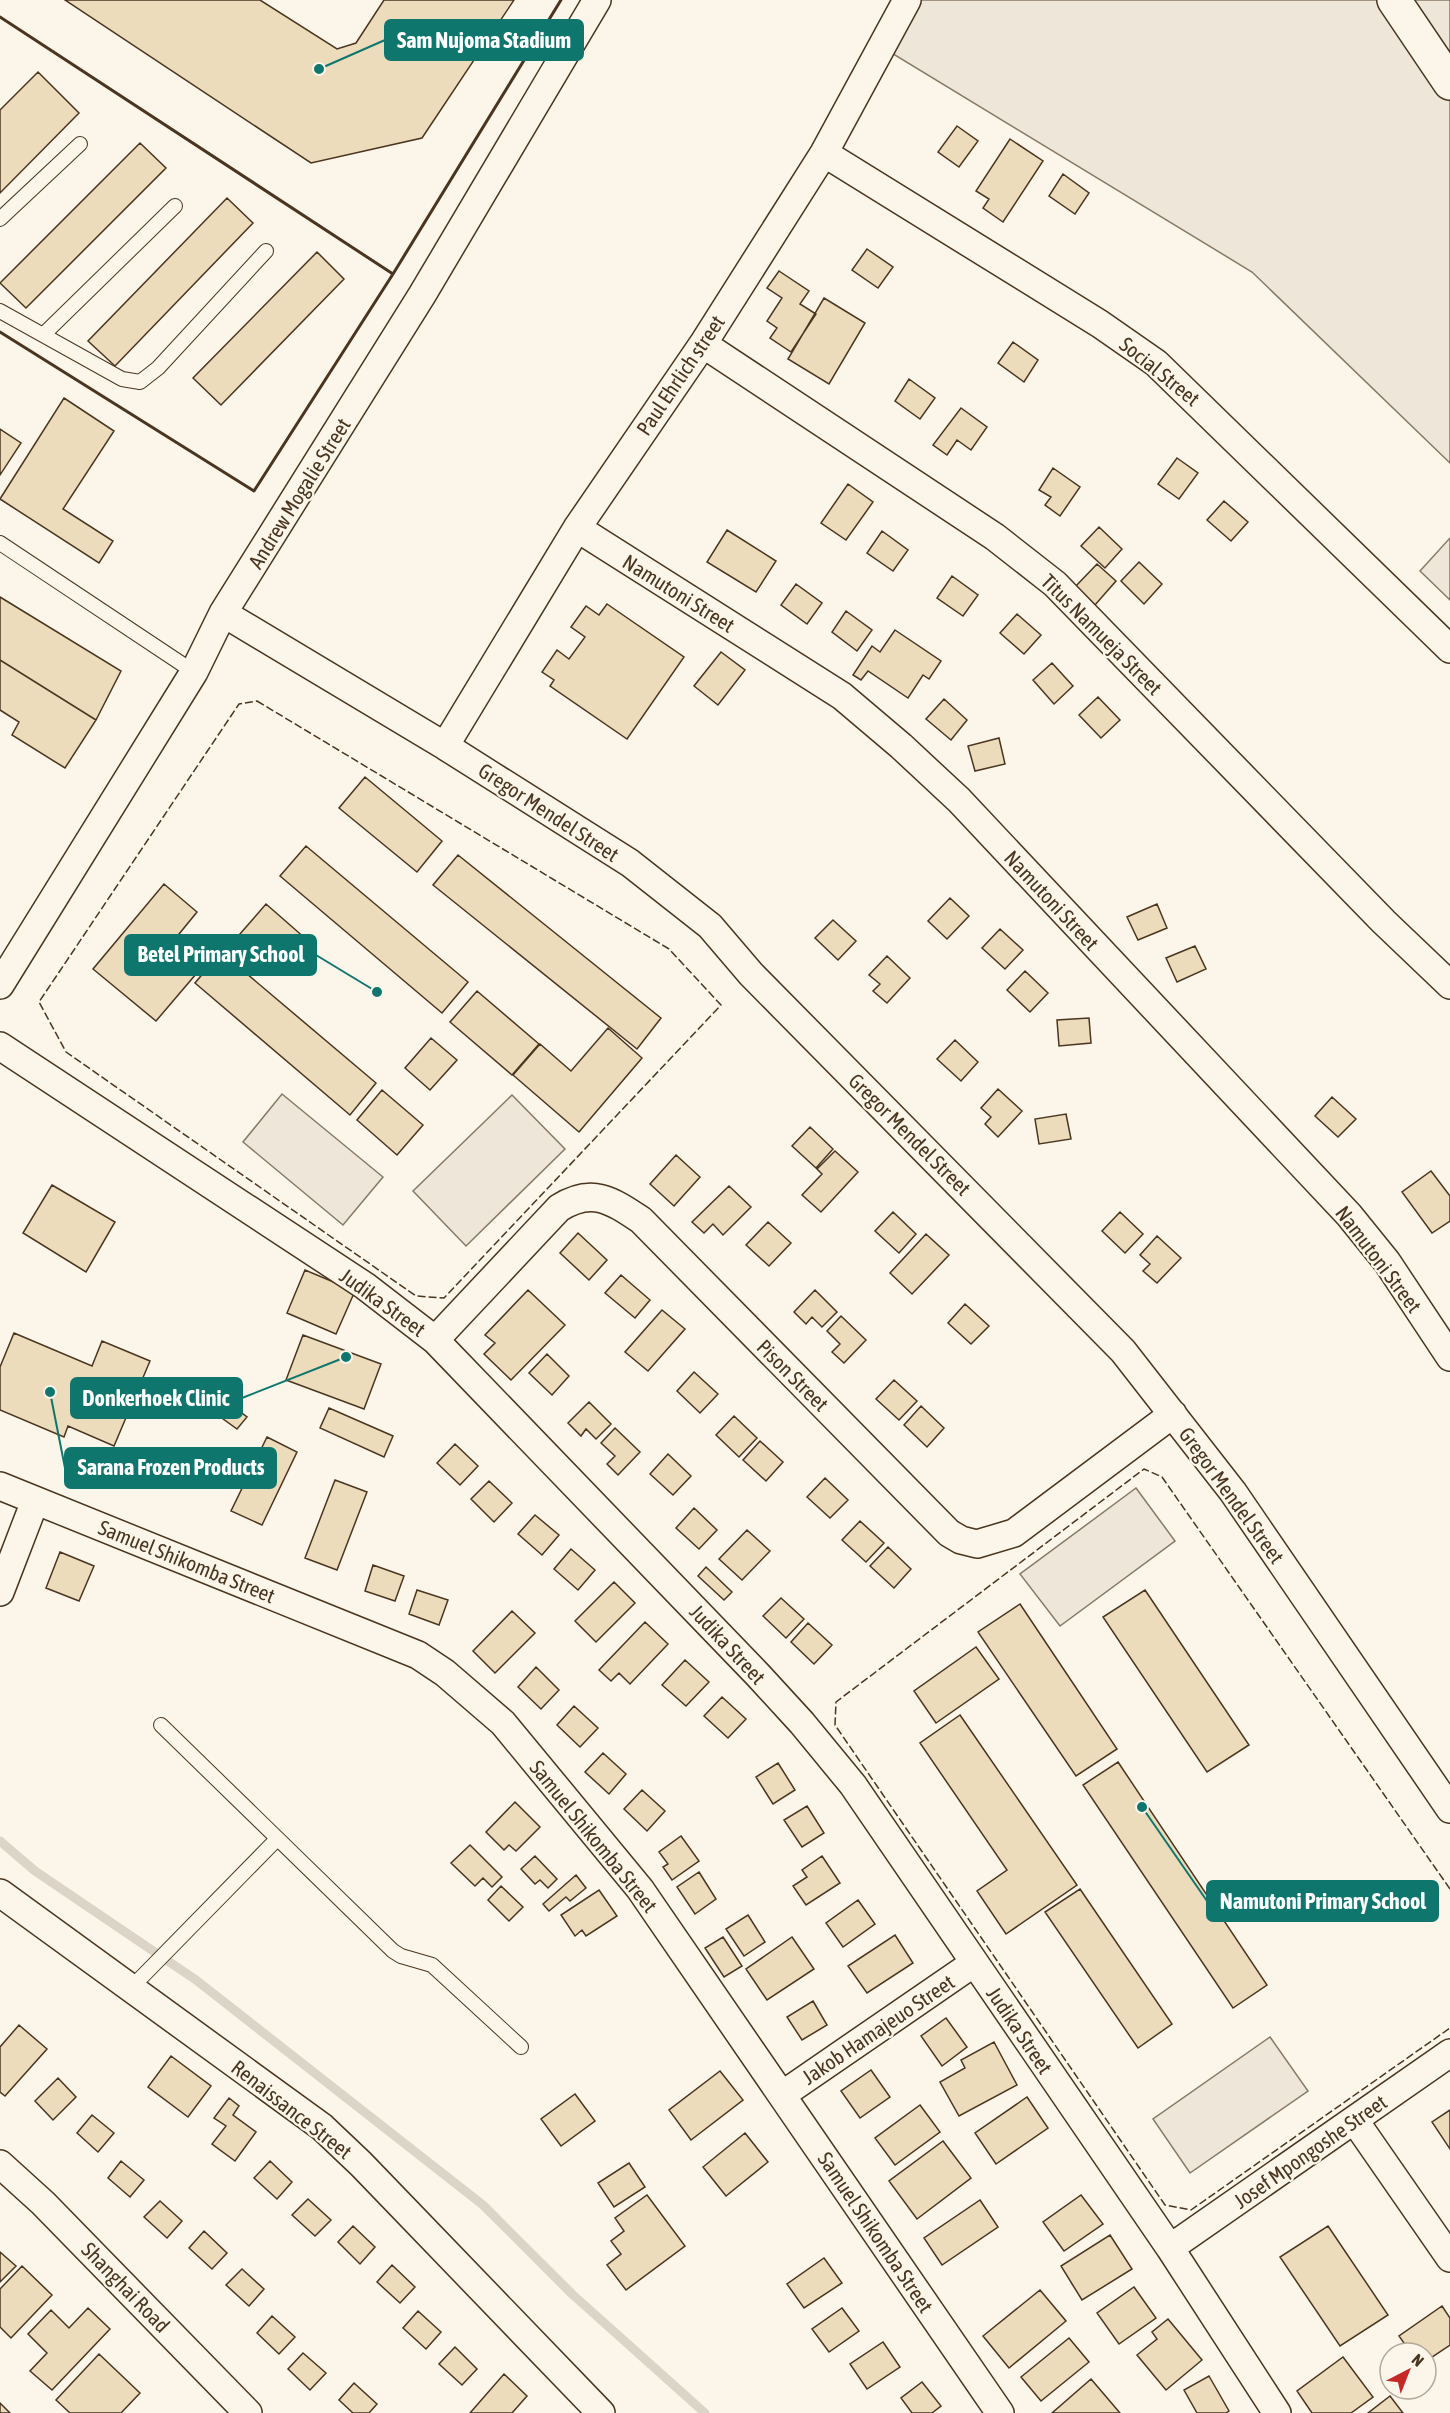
<svg xmlns="http://www.w3.org/2000/svg" width="1450" height="2413" font-family="'Asap Condensed',sans-serif">
  <rect width="100%" height="100%" fill="#fbf6e9"/>
  <path fill="#ede6d9" stroke="#887966" stroke-width="1.5" d="M913 0H1450V463L1252 272 885 49Z
    M1450 538V600L1420 571Z
    M282 1094 383 1177 343 1225 243 1142Z
    M512 1095 565 1149 466 1246 413 1191Z
    M1136 1488 1175 1541 1060 1626 1020 1574Z
    M1270 2037 1308 2091 1190 2173 1153 2119Z"/>
  <g fill="none" stroke-linecap="round" stroke-linejoin="round">
    <path stroke="#dcd4c6" stroke-width="9" d="M0 1841 35 1871 196 1980 483 2205 572 2294 705 2413"/>
  </g>
  <path fill="#ecdcbc" stroke="#4a3520" stroke-width="1.5" d="M65 0H260L337 49 356 43 384 0H514L422 138 311 163Z
    M38 72 79 113 0 193V110Z
    M957 126 978 141 959 167 938 152Z
    M1010 139 1043 161 1003 222 983 208 989 199 976 191Z
    M140 143 166 168 26 308 0 283Z
    M1063 174 1089 193 1075 214 1049 196Z
    M227 198 253 223 115 366 88 341Z
    M867 249 893 267 878 288 852 270Z
    M317 252 344 279 221 405 193 378Z
    M779 271 809 291 800 304 816 314 791 352 770 338 777 328 767 321 782 298 767 288Z
    M824 298 865 323 829 384 788 359Z
    M1013 342 1038 360 1024 382 998 363Z
    M909 379 935 398 920 419 895 401Z
    M64 398 114 431 63 509 113 541 99 563 0 499Z
    M961 408 987 427 971 450 957 440 947 455 933 445Z
    M0 429 21 443 0 475Z
    M1177 458 1198 473 1179 499 1158 484Z
    M1053 468 1080 487 1060 516 1045 505 1051 497 1039 490Z
    M848 484 873 502 846 540 821 523Z
    M1224 501 1248 522 1231 541 1207 520Z
    M1099 527 1122 549 1105 568 1081 546Z
    M727 530 776 561 756 592 707 562Z
    M882 531 908 550 893 571 867 553Z
    M1139 562 1162 584 1144 604 1121 581Z
    M1097 564 1116 581 1095 605 1075 587Z
    M952 576 978 595 963 616 937 598Z
    M796 584 822 603 807 624 781 605Z
    M0 597 121 671 96 720 0 660Z
    M607 604 684 657 627 739 550 686 554 680 542 672 557 650 569 659 585 637 571 627 586 606 599 615Z
    M846 611 872 630 857 651 832 632Z
    M1017 614 1041 635 1024 654 1000 633Z
    M895 630 941 661 929 679 923 675 908 698 868 671 861 680 853 675 872 646 880 652Z
    M721 652 745 670 718 705 694 686Z
    M0 660 96 720 65 768 12 735 19 722 0 710Z
    M1052 663 1073 686 1054 704 1033 680Z
    M1098 697 1120 720 1101 738 1079 715Z
    M944 699 967 720 951 740 926 719Z
    M999 738 1005 764 975 771 968 746Z
    M365 777 442 841 417 872 339 808Z
    M306 846 468 982 442 1013 280 876Z
    M458 855 661 1018 637 1049 433 885Z
    M164 884 197 912 166 950 196 974 156 1021 93 969Z
    M950 898 969 916 947 939 928 921Z
    M266 904 306 939 280 969 240 934Z
    M1157 904 1167 928 1138 940 1127 917Z
    M833 920 856 941 838 960 815 938Z
    M1000 929 1023 950 1005 969 982 948Z
    M1195 946 1206 969 1177 982 1166 958Z
    M221 952 376 1083 350 1115 195 983Z
    M887 956 910 978 887 1003 873 991 880 984 869 975Z
    M1025 971 1048 993 1030 1012 1007 990Z
    M477 991 539 1044 512 1075 450 1022Z
    M1089 1018 1091 1043 1059 1046 1057 1020Z
    M608 1028 642 1058 579 1132 513 1075 540 1044 571 1071Z
    M431 1038 457 1060 430 1090 405 1068Z
    M955 1040 978 1062 961 1081 937 1059Z
    M998 1089 1022 1111 998 1137 985 1124 991 1117 981 1108Z
    M382 1090 423 1125 397 1155 357 1120Z
    M1332 1097 1356 1119 1338 1137 1315 1116Z
    M1066 1114 1071 1139 1039 1144 1035 1119Z
    M810 1127 833 1149 816 1168 792 1146Z
    M835 1151 858 1172 821 1212 802 1195 822 1174 817 1169Z
    M676 1155 700 1177 674 1206 650 1184Z
    M1431 1171 1450 1196V1221L1432 1233 1402 1192Z
    M52 1185 115 1222 86 1272 23 1233Z
    M729 1186 751 1207 723 1235 713 1224 704 1233 692 1222Z
    M893 1212 916 1234 899 1253 875 1231Z
    M1120 1212 1143 1234 1125 1253 1102 1231Z
    M768 1222 791 1243 769 1266 746 1245Z
    M578 1233 607 1260 589 1280 560 1253Z
    M926 1234 949 1255 912 1294 890 1273Z
    M1157 1236 1181 1258 1157 1283 1143 1271 1150 1264 1140 1255Z
    M305 1270 355 1291 336 1334 287 1313Z
    M621 1275 650 1300 635 1318 605 1293Z
    M528 1290 565 1325 511 1380 484 1354 495 1343 485 1335Z
    M815 1290 837 1312 822 1327 812 1317 806 1324 794 1312Z
    M965 1304 989 1326 971 1344 948 1323Z
    M662 1310 685 1329 648 1371 625 1352Z
    M841 1316 866 1340 844 1363 832 1352 840 1344 827 1331Z
    M14 1333 92 1366 102 1341 150 1361 114 1446 68 1426 64 1437 0 1410V1367Z
    M303 1335 381 1364 364 1409 286 1380Z
    M547 1354 569 1376 552 1395 529 1373Z
    M694 1372 718 1394 700 1413 677 1391Z
    M894 1380 917 1401 899 1420 876 1399Z
    M207 1387 247 1417 237 1429 197 1400Z
    M589 1402 611 1424 596 1439 586 1429 581 1436 568 1423Z
    M921 1406 944 1428 927 1447 904 1425Z
    M329 1408 393 1436 384 1457 320 1428Z
    M734 1416 757 1438 739 1457 716 1435Z
    M615 1428 640 1452 618 1475 607 1464 615 1456 601 1443Z
    M267 1437 297 1452 262 1525 231 1511Z
    M760 1441 783 1462 766 1481 743 1460Z
    M455 1444 478 1466 460 1485 437 1463Z
    M668 1454 691 1476 673 1495 650 1474Z
    M825 1478 848 1500 830 1518 807 1497Z
    M335 1480 367 1492 337 1570 305 1558Z
    M489 1481 512 1503 494 1522 471 1499Z
    M694 1508 717 1530 699 1549 676 1528Z
    M535 1515 559 1535 542 1555 518 1534Z
    M860 1521 884 1543 866 1562 842 1540Z
    M747 1530 770 1551 742 1580 719 1559Z
    M888 1547 911 1569 894 1588 870 1566Z
    M571 1549 595 1570 578 1590 554 1569Z
    M60 1552 94 1566 79 1601 46 1588Z
    M373 1565 404 1576 395 1601 365 1591Z
    M706 1567 732 1592 724 1600 698 1576Z
    M614 1582 635 1603 596 1642 575 1621Z
    M417 1590 448 1600 439 1625 409 1614Z
    M1145 1590 1249 1745 1207 1772 1103 1617Z
    M781 1598 804 1619 786 1638 763 1616Z
    M1020 1604 1117 1749 1076 1776 978 1632Z
    M512 1611 535 1633 495 1673 473 1651Z
    M645 1622 668 1644 630 1684 619 1673 611 1681 599 1670Z
    M808 1623 832 1645 814 1664 791 1642Z
    M976 1647 999 1679 936 1723 914 1691Z
    M685 1660 709 1682 686 1706 662 1685Z
    M536 1667 559 1690 541 1709 518 1687Z
    M722 1697 746 1719 728 1738 704 1716Z
    M574 1706 598 1728 580 1747 557 1725Z
    M960 1715 1077 1885 1006 1934 977 1891 1007 1870 920 1743Z
    M603 1753 626 1774 609 1794 585 1772Z
    M1118 1762 1267 1985 1233 2008 1083 1785Z
    M778 1763 795 1790 773 1804 756 1777Z
    M642 1790 665 1811 647 1831 624 1809Z
    M515 1802 540 1827 516 1851 509 1845 504 1850 486 1832Z
    M807 1806 824 1833 802 1847 784 1820Z
    M681 1836 699 1861 672 1880 663 1867 668 1864 659 1852Z
    M470 1845 502 1877 492 1887 483 1878 475 1886 451 1863Z
    M535 1856 557 1879 548 1888 540 1880 535 1884 521 1869Z
    M822 1856 840 1883 806 1905 793 1886 807 1877 802 1870Z
    M699 1872 716 1899 695 1914 677 1887Z
    M576 1875 586 1888 570 1901 566 1897 549 1911 543 1904Z
    M501 1886 523 1907 509 1921 488 1900Z
    M1080 1889 1172 2024 1138 2048 1045 1912Z
    M599 1890 617 1916 586 1936 582 1930 575 1936 561 1915Z
    M858 1900 875 1924 843 1947 826 1923Z
    M748 1915 765 1942 744 1956 726 1929Z
    M895 1935 913 1963 867 1993 848 1966Z
    M723 1937 742 1966 724 1977 705 1948Z
    M792 1937 814 1969 767 2000 746 1969Z
    M813 2001 827 2025 802 2040 787 2017Z
    M946 2018 967 2047 942 2066 921 2036Z
    M19 2025 47 2049 5 2096 0 2092V2047Z
    M994 2042 1017 2085 959 2116 940 2082 965 2068 961 2060Z
    M171 2056 211 2086 188 2117 148 2087Z
    M871 2070 890 2097 860 2118 841 2091Z
    M720 2071 743 2100 691 2140 669 2110Z
    M58 2078 76 2097 53 2120 35 2101Z
    M575 2094 595 2121 561 2146 541 2119Z
    M1027 2097 1048 2128 996 2164 975 2133Z
    M229 2098 239 2106 233 2115 256 2132 235 2161 212 2144 226 2126 214 2118Z
    M920 2105 940 2132 895 2165 875 2138Z
    M1450 2110V2149L1432 2122Z
    M92 2115 114 2133 98 2152 77 2133Z
    M745 2133 768 2162 726 2196 703 2167Z
    M943 2141 971 2178 917 2219 889 2181Z
    M121 2161 144 2180 130 2197 108 2178Z
    M270 2161 292 2182 277 2199 254 2178Z
    M629 2163 645 2187 614 2207 598 2183Z
    M647 2195 685 2246 626 2290 607 2265 621 2254 611 2241 624 2231 615 2218Z
    M1081 2195 1103 2224 1064 2251 1043 2222Z
    M308 2199 331 2220 315 2236 292 2215Z
    M980 2200 998 2227 942 2265 924 2238Z
    M160 2201 182 2221 167 2238 144 2217Z
    M353 2226 375 2247 360 2264 338 2242Z
    M1328 2226 1388 2315 1340 2346 1280 2257Z
    M204 2231 227 2253 212 2269 189 2248Z
    M1110 2235 1132 2269 1082 2300 1061 2266Z
    M0 2252 16 2266 0 2282Z
    M824 2258 842 2283 804 2308 787 2284Z
    M392 2265 415 2287 400 2303 377 2282Z
    M22 2266 52 2295 11 2338 0 2327V2289Z
    M242 2269 264 2289 249 2306 226 2285Z
    M1134 2287 1156 2318 1119 2344 1097 2313Z
    M1040 2290 1066 2321 1009 2368 983 2336Z
    M1442 2306 1450 2318V2345L1426 2361V2353H1411L1399 2336Z
    M88 2308 110 2329 52 2390 30 2371 47 2353 28 2334 51 2310 69 2328Z
    M842 2308 859 2331 829 2352 812 2329Z
    M418 2311 441 2332 426 2349 403 2328Z
    M272 2316 295 2337 279 2354 257 2333Z
    M1168 2319 1202 2360 1166 2390 1137 2355 1157 2339 1152 2332Z
    M1069 2338 1089 2362 1041 2401 1021 2377Z
    M883 2342 900 2367 867 2389 850 2364Z
    M455 2347 477 2369 462 2385 439 2364Z
    M303 2353 326 2373 310 2390 288 2369Z
    M99 2354 140 2393 121 2413H70L56 2400Z
    M1343 2357 1373 2397 1351 2413H1312L1297 2391Z
    M504 2374 527 2396 512 2413H470Z
    M1209 2376 1229 2411 1226 2413H1197L1184 2390Z
    M1091 2379 1120 2413H1052Z
    M922 2382 941 2406 932 2413H912L901 2398Z
    M354 2383 377 2404 369 2413H353L339 2400Z
    M1390 2396 1403 2413H1368Z
    M0 2403 10 2413H0Z"/>
  <g fill="none" stroke-linecap="round" stroke-linejoin="round">
    <g stroke="#4a3520" stroke-width="16">
      <path id="lane" d="M0 219 80 144
        M0 311 122 379 140 382 158 368 266 251
        M43 335 175 206
        M0 543 194 672
        M161 1725 393 1951 401 1956 432 1965 521 2047
        M130 1989 277 1839"/>
    </g>
    <g stroke="#4a3520" stroke-width="30">
      <path id="street" d="M824 153 1100 324 1156 363 1450 649
        M703 344 995 537 1055 584 1384 922 1450 985
        M577 528 842 696 901 746 959 800 1349 1215 1387 1262 1450 1357
        M223 613 445 746 630 863 710 926 751 974 1123 1351 1233 1492 1450 1809
        M445 746 577 528 703 344 824 153 907 0
        M0 985 194 672 223 613 422 295 597 0
        M0 1046 365 1286 435 1340 758 1675 802 1723 853 1785 1170 2248 1277 2413
        M435 1340 559 1208C592 1187 611 1200 641 1220L949 1533 961 1540 977 1544 1014 1533 1173 1414
        M0 1486 418 1655 445 1673 503 1723 640 1889 1000 2413
        M0 1592 35 1501
        M0 1893 322 2127 361 2164 601 2413
        M782 2095 974 1963
        M1355 2121 1450 2258
        M0 2164 43 2203 248 2413
        M1170 2248 1450 2053"/>
    </g>
    <g stroke="#4a3520" stroke-width="36">
      <path id="secondary" d="M1394 0 1450 83"/>
    </g>
    <use href="#lane" stroke="#fbf6e9" stroke-width="14"/>
    <use href="#street" stroke="#fbf6e9" stroke-width="27"/>
    <use href="#secondary" stroke="#fbf6e9" stroke-width="33"/>
    <path stroke="#4a3520" stroke-width="1.5" stroke-dasharray="8 3" stroke-linecap="butt" d="M257 701 669 949 721 1005 444 1298 416 1296 66 1052 39 1002 239 704Z
      M1450 1889 1162 1477 1144 1469 836 1702 835 1725 1165 2205 1191 2210 1450 2028"/>
    <path stroke="#4a3520" stroke-width="3" d="M0 17 393 274 561 0
      M0 332 254 491 393 274"/>
  </g>
  <g text-anchor="middle" dominant-baseline="central" stroke-width="4.5" stroke-linejoin="round" paint-order="stroke">
    <g font-size="21" fill="#4a3520" stroke="#fbf6e9">
      <text transform="translate(1160 371) rotate(39)">Social Street</text>
      <text transform="translate(680 375) rotate(-56)">Paul Ehrlich street</text>
      <text transform="translate(299 493) rotate(-58)">Andrew Mogalie Street</text>
      <text transform="translate(679 593) rotate(32)">Namutoni Street</text>
      <text transform="translate(1102 634) rotate(45)">Titus Namueja Street</text>
      <text transform="translate(549 812) rotate(33)">Gregor Mendel Street</text>
      <text transform="translate(1052 900) rotate(47)">Namutoni Street</text>
      <text transform="translate(910 1134) rotate(45)">Gregor Mendel Street</text>
      <text transform="translate(1379 1259) rotate(53)">Namutoni Street</text>
      <text transform="translate(383 1302) rotate(36)">Judika Street</text>
      <text transform="translate(793 1375) rotate(45)">Pison Street</text>
      <text transform="translate(1232 1495) rotate(54)">Gregor Mendel Street</text>
      <text transform="translate(187 1561) rotate(22)">Samuel Shikomba Street</text>
      <text transform="translate(728 1644) rotate(47)">Judika Street</text>
      <text transform="translate(594 1836) rotate(51)">Samuel Shikomba Street</text>
      <text transform="translate(878 2029) rotate(-34)">Jakob Hamajeuo Street</text>
      <text transform="translate(1020 2030) rotate(56)">Judika Street</text>
      <text transform="translate(292 2109) rotate(38)">Renaissance Street</text>
      <text transform="translate(1310 2151) rotate(-35)">Josef Mpongoshe Street</text>
      <text transform="translate(876 2232) rotate(56)">Samuel Shikomba Street</text>
      <text transform="translate(126 2287) rotate(46)">Shanghai Road</text>
    </g>
  </g>
  <path fill="none" stroke="#0f766e" stroke-width="2" d="M319 69L385 40M377 992L316 955M346 1357L242 1398M50 1392L65 1468M1142 1807L1207 1901"/>
  <g fill="#0f766e" stroke="#fbf6e9" stroke-width="2">
    <circle cx="319" cy="69" r="6"/>
    <circle cx="377" cy="992" r="6"/>
    <circle cx="346" cy="1357" r="6"/>
    <circle cx="50" cy="1392" r="6"/>
    <circle cx="1142" cy="1807" r="6"/>
  </g>
  <g fill="#0f766e" stroke="#0f766e" stroke-width="2">
    <rect x="385" y="20" width="198" height="40" rx="6"/>
    <rect x="125" y="935" width="191" height="40" rx="6"/>
    <rect x="71" y="1378" width="171" height="40" rx="6"/>
    <rect x="65" y="1448" width="211" height="40" rx="6"/>
    <rect x="1207" y="1881" width="231" height="40" rx="6"/>
  </g>
  <g font-size="22" text-anchor="middle" font-weight="bold" fill="#fff">
    <text x="484" y="48">Sam Nujoma Stadium</text>
    <text x="221" y="962">Betel Primary School</text>
    <text x="156" y="1406">Donkerhoek Clinic</text>
    <text x="171" y="1475">Sarana Frozen Products</text>
    <text x="1323" y="1909">Namutoni Primary School</text>
  </g>
  <g transform="translate(1408 2371) rotate(42)"><circle r="28" fill="#fbf6e9" stroke="#b4a999" stroke-width="1.5"/>
  <path d="M0-4.5L10 22L0 15L-10 22Z" fill="#c62828"/>
  <text y="-9" font-size="16" font-weight="bold" text-anchor="middle" fill="#4a3520">N</text>
  </g>
</svg>
